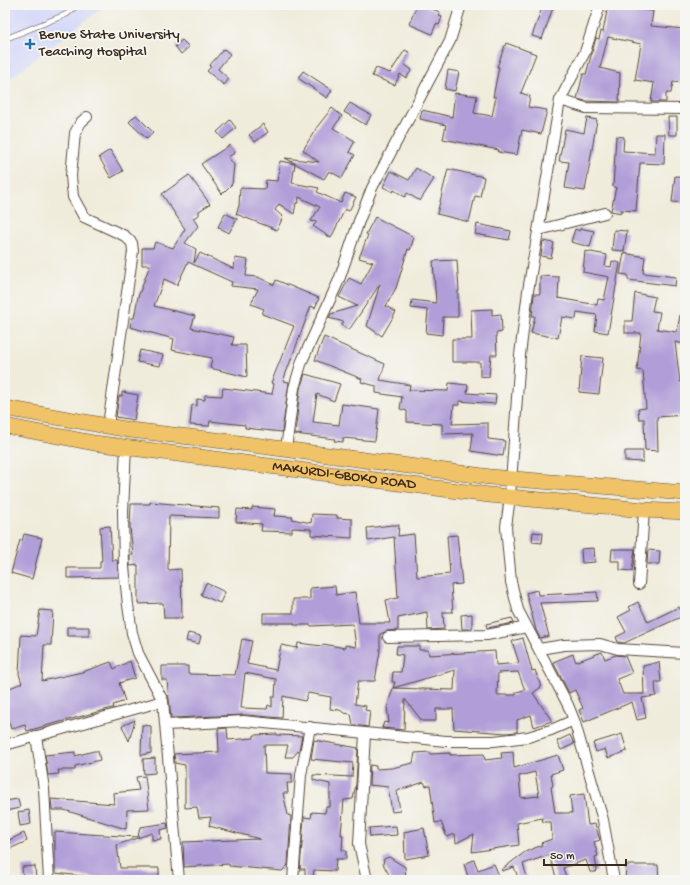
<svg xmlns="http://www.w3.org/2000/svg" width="690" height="885" font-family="'Gochi Hand',sans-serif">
  <rect width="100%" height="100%" fill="#f6f6f2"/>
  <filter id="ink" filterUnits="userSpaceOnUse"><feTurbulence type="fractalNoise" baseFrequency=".025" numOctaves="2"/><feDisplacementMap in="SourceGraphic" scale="8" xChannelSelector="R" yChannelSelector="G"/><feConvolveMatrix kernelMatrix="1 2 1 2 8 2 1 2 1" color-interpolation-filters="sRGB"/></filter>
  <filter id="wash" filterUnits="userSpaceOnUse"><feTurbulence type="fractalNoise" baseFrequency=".012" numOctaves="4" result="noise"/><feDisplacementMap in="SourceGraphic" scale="16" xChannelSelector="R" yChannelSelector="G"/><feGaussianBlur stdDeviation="0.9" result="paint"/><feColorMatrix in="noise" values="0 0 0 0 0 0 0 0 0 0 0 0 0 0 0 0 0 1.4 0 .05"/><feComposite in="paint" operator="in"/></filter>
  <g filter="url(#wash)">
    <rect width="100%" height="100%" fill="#f0ecdb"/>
    <path fill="#d4d8f9" d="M5 5H106L5 82Z"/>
    <g id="blocks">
      <path fill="#b09ed8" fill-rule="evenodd" d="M417 5H428L427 7 440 12 439 16 442 17 439 25 436 24 432 34 409 24Z
        M543 5H554L542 39 532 36Z
        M608 5 653 11 651 26 685 29 684 83 673 82 671 93H666V102H651L654 83 635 80 641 44 608 37 600 68 620 73 619 102 586 101 577 99 583 74H586L596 38 599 39 601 31 603 32Z
        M182 40 189 47 181 54 175 46Z
        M506 43 536 54 521 93 530 96 528 107 547 110 541 134 522 130 517 155 498 152 499 150 443 139 446 125 420 119 422 110 452 117 455 93 477 96 474 113 492 116 496 97H493L499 67H497Z
        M224 49 230 54 218 69 229 79 224 85 207 71 211 67 209 66Z
        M405 50 409 52 404 64 412 70 406 78 400 74 395 85 372 76 376 68 390 73Z
        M448 70 459 72 455 91 445 89Z
        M303 71 332 90 327 98 298 78Z
        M350 103 371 115 366 125 344 112Z
        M332 108 342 116 333 128 355 141 349 152 355 155 342 178 329 171 324 179 285 158 319 162 303 150 317 127Z
        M136 115 153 132 147 139 129 122Z
        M668 117H677V135H669Z
        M587 118 597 120 585 191 565 188 569 162 559 161 565 129 584 133Z
        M230 120 236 128 223 139 217 132Z
        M263 124 268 132 255 142 249 135Z
        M656 134H665L664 164 640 163 636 211 621 210V213L611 211 616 187H613L616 136 624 137 623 151 655 153Z
        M230 145 235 153 228 157 234 165 232 184 222 194 201 164Z
        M110 150 123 171 111 178 99 157Z
        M280 161 295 164 292 183 319 188 317 192 341 203 345 193 356 197 349 211 345 209 331 238 313 226 317 222 311 221 320 207 299 197 298 203H296L294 214 279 204 275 210 283 217 277 230 236 214 239 206 240 188 265 189 266 180 277 181Z
        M416 168 434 179 420 201 407 193 405 197 394 190 393 192 383 187 391 171 409 180Z
        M448 169 484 177 480 197 475 196 469 222 437 214Z
        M189 175 210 204 199 211V215L193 218 198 226 185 243 196 249 194 263 200 253 234 269 235 258 248 260 246 276 258 277 274 285 276 280 319 298 315 308 311 306 283 381 289 382 282 432 245 428V425L210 421 209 426 190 425 192 405 197 406V399L205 400V395L222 396 223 388 272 394 274 384 271 383 294 326 262 314 264 309 251 304 258 289 231 286 232 282 188 262 177 285 164 279 154 306 195 316 191 328 234 337 232 345H246L247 377 210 368 212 358 172 350 174 339 130 327 132 318H134L138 297 150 265H142V248H153L155 242 173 248 185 229 162 194Z
        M675 176 685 177V203L672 202Z
        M225 213 237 219 229 233 218 227Z
        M375 217 414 237 410 250 408 249 396 288 386 306 396 312 382 336 367 326 380 284 349 330 341 325 344 322 329 318 331 314 357 306 339 297 349 278 361 284 373 262 359 258 368 235 366 234Z
        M477 224 511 231 509 240 475 234Z
        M580 228 594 231 590 247 571 242 575 229 580 231Z
        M614 230 627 231 624 251 612 250Z
        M543 241 554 243 551 258 541 256Z
        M585 251 607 255 605 266 611 267 612 261 620 263 608 333 595 331 597 315 577 312 576 319 562 317 558 338 531 333 535 316H532L534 294H540V276L559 277 558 298 597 305 598 299 604 300 609 277 583 272Z
        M624 253 645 257 643 273 676 277 675 286 628 280V275L620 274Z
        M457 260 459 291H458V317H443L442 335 426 333 428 310 411 308 412 300 436 303 433 261Z
        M635 293 655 297 652 311 660 312 657 329 677 332 680 315H685V344L675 342 680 382 685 381V415L657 417 658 451 645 450 644 419H639L638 409 646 408 643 371 637 370 641 333H625V321H632Z
        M492 309V315L501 314 502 332 496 333 497 355H491L489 377 480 376V362H452V339H472L471 310Z
        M324 337 385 364 380 380 410 385 409 390 448 391 449 383 468 385 467 393 496 395 495 404 459 401V405H454L452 424 488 423V439L505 441 503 456 471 451 473 433 442 434V424L407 422V411L400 409 402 397 376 393V386L361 382 362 379 315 360Z
        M140 350 163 355 160 366 137 362Z
        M582 356 603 358 599 394 579 392Z
        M305 374 340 384 334 401 317 394 313 422 339 425 342 404 379 409 375 441 343 438V442L334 441 335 439 295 434 300 389Z
        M122 392 138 395 134 420 116 417 119 396H122Z
        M625 451H643V462L625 461Z
        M150 502 219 508V518L169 516 168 570 181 569 182 618H164L163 603 138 604V565L130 566V555H133L130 527 131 504H150Z
        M252 507 275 509 274 516 293 517 292 519 311 523 312 514 337 515V518L352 519V538L311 535V529L292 528V532L261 531 262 524 236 522 237 509 252 510Z
        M392 525H399L398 536 414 534 417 577 450 574 447 536 457 535 462 584 451 585 453 612H443L444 629 428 630 427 612 398 618V630L387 631 380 634V651L375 681H358L355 704 366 706 365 710 370 711 368 727 353 725 351 714 344 713 340 710 330 709 331 697 308 693 305 701 283 696 282 718 244 715 171 718 167 680H162V666H188V674L235 675 242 639 252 641 247 664 276 670 281 645 297 648 298 643 322 646 323 644 345 648V645L356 647 353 624 311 626V625H294V623H263V613H293V599H310V588L335 586 336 595 355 592 359 623H390L386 600 398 598 394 537 368 541 367 528ZM245 673 276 679 275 697H272V707L268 705 267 709 241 708Z
        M110 526 112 560H117L119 577 67 578V568H100V561H102L100 527Z
        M533 532 543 533 542 543 532 542Z
        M24 534 42 538 32 579 11 573 20 540 22 541Z
        M594 548 595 562 582 563 581 549Z
        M612 549H635L632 571 620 570V561H611Z
        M648 550 660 551 659 564H647Z
        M206 583 225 592 220 603 201 595Z
        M537 590 538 595 597 592 598 601 540 603 549 636 540 638 536 630 526 593Z
        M638 602 648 622 679 607 683 616 624 643 618 642 616 637 626 632 618 617 631 610 629 607Z
        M40 610 53 611 51 645H44L42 681 82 672 111 662 114 669 130 661 135 678 119 683 125 701 113 705 114 708H112L27 731 25 725 11 729 5 710V690L22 683 19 674 21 635 36 636Z
        M472 614V629H462L461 615Z
        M512 618 514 623 487 628 486 624Z
        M67 627H89V636H67Z
        M188 633 201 636 199 644 186 641Z
        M523 638 532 671 535 670 541 687 533 693 552 721 534 727 531 715 517 720V732L506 733 454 729 453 709H436V721H422L405 699 404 730 382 728 384 722 389 723 387 707 395 682H392L393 672H401L403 655 396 654 397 646H419V650H428L429 655 495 651 496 665 519 663 512 641ZM455 670 454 690 393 688ZM518 672 525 690 516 692V695H497L498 673Z
        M602 652 605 659 616 655 625 656 632 673 617 679 623 694H644L643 666 659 662 661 682H655L656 696 642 698 646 718 637 720 632 702 584 722 579 710 583 708 575 690 569 693 553 662 573 654 576 662Z
        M135 720 129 741 122 726Z
        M142 725 151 726V753L141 755Z
        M227 728 228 740 254 738V735L277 734V735L302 736 299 750 293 757H285L288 745H264L265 773 292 774V783H287L288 793H283L288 815 291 816 288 865 282 871 229 866V864L184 867 183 842 260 839 209 826 211 817 199 818 197 807 185 808V765L175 763 174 754 219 752 218 729Z
        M622 734 627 751 608 758 605 749 596 752 593 743Z
        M570 735 574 744 561 750 557 741Z
        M314 740 358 748 356 784 353 799 344 800 341 835H343L342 850 346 851V859H336L335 871 314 870 313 880H305V869H300L304 817 311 818 312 812 325 813 326 807H330V784L313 780V775L352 777 353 763 311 759Z
        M94 751H98L100 760 75 766V770H58L59 774 48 775 45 755 75 752V756Z
        M430 752V754L450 753V755L484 754 485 760 502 758 501 753 513 752 514 768 558 755 563 770 551 774 553 786 551 787 555 813H572L570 796 584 794 588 825 595 824 600 840 594 842 598 856 595 857 597 870 595 872H590L586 860 563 868 567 880H557L549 855 523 864 528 880H519L514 867 502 871 501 870 525 852 542 845 541 843 552 839 551 822H543L542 818 517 823 519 845 472 852 474 834 456 843 455 834 447 837 441 822 435 823 430 785 426 786 424 782 397 791 400 811 392 812 388 787 369 785 370 765 376 766V769L392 768 413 763 415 753ZM535 772 539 796 521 798 519 776Z
        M155 758V773L144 774 143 759Z
        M145 776 149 809 127 810 126 829 64 810H52L51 799 114 804 113 793 139 790 136 777Z
        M18 799 20 808 5 811V801Z
        M29 810 31 824 20 826 18 812Z
        M167 823 168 828 160 830 161 839 152 840V833L117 845 120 868H159V880H127V878L109 879 55 873V832L138 837 140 827Z
        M396 826 397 835 370 837 369 828Z
        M424 828 429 855 405 859 404 832Z
        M24 833 27 841 5 851V842Z
        M389 857 405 867 406 880H392L383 864 384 859Z
        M474 860 478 870 494 864 501 880H469L464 864Z
        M626 865H658L659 880H625Z
        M35 866 36 880H23L22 867Z"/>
    </g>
  </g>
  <g filter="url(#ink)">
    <use href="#blocks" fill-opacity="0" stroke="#56473a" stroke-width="1"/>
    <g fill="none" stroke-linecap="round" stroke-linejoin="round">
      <g stroke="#56473a" stroke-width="6">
        <path id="service" d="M5 39 67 14 77 5"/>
      </g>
      <g stroke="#56473a" stroke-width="12">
        <path id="minor" d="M560 100 586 108 685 109
          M87 117 81 122 75 133 71 176 73 197 84 217 125 236 132 243 133 251 108 425
          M539 230 605 213
          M126 447 123 511 124 567 128 605 132 633 138 653 163 701 179 880
          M286 449 294 388 302 361 339 280 359 221 372 188 450 41 461 5
          M639 584 644 510
          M388 637 487 635 527 627
          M539 649 564 645 600 644 618 649 685 653
          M574 720 603 820 614 880
          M166 725 244 721 446 741H494L528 737 551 730 574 720 568 705 518 610 511 582 506 527 510 497 520 355 528 291 560 100 585 52 600 5
          M365 734 359 844 367 880
          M36 736 44 789 49 880
          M5 745 163 701
          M293 880 301 775 310 727"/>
      </g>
      <g stroke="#56473a" stroke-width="16">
        <g id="primary">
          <path d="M5 408 130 430 224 441 490 477 685 493"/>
          <path id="s1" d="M5 426 94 443 489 495 644 510 685 512"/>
        </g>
      </g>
      <use href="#service" stroke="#fff" stroke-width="5"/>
      <use href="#minor" stroke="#fff" stroke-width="10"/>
      <use href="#primary" stroke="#f0c369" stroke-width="15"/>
    </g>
  </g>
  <path fill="#1f6fb2" stroke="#f6f6f2" stroke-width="1.5" d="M28 38h4v4h4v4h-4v4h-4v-4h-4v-4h4z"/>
  <g text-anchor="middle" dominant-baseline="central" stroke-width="3.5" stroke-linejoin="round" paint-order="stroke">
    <g font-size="15" fill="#3b2a1e" stroke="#f6f6f2" text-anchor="start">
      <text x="39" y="35">Benue State University<tspan x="39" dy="17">Teaching Hospital</tspan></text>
    </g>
    <g font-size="15" fill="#3b2a1e" stroke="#f6f6f2">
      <text stroke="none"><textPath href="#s1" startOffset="343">MAKURDI-GBOKO ROAD</textPath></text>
    </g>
  </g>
  <rect width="690" height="885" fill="none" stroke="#f6f6f2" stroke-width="20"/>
  <path d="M544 859v6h82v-6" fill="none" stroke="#3b2a1e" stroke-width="2"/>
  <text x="550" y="859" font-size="12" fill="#3b2a1e" stroke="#f6f6f2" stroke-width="3" paint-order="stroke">50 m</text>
</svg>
